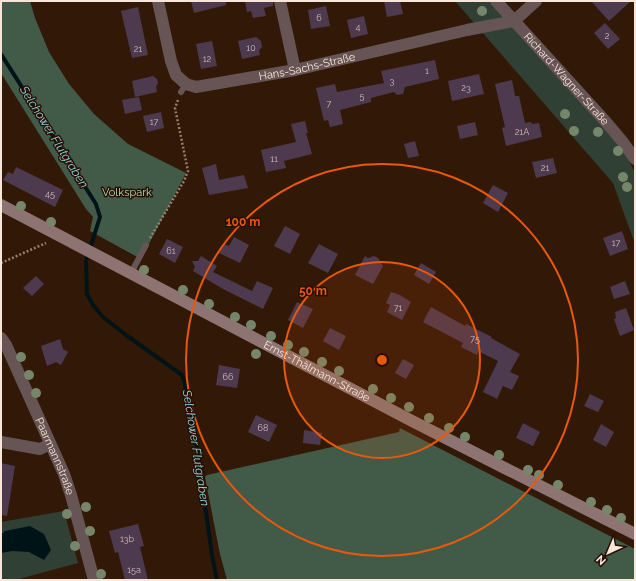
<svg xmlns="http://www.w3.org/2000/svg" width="636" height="581" font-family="Raleway,sans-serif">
  <rect width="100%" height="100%" fill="#321907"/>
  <path fill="#314035" d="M455 1H489L612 137 628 159 635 173V244L613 183Z
    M64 511 78 563 15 580H4L1 577V522Z"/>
  <path fill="#425b49" d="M1 1H30L35 18 49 52 69 84 94 114 128 144 186 173 141 259 90 231 93 217 86 209 1 73Z
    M400 428 635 549V580H227L220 554 205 477 207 475 399 432Z"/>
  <path fill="#001418" d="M30 526 44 534 51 550 44 560 29 552 12 551 1 553V535L5 531Z"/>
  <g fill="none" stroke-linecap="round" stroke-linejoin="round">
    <path stroke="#001418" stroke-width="4" d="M1 54 96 204 100 217 86 261 87 294 93 305 103 317 126 335 182 375 185 384 202 473 203 491 212 555 217 580"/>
  </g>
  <path fill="#4e3a4e" d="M191 1H226V5L194 13Z
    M245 1H273V6L264 8 266 16 253 18 251 11 247 12Z
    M384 1H400L403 14 387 17Z
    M591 1H631L609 21Z
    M326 6 330 26 311 29 308 10Z
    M138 7 148 55 132 58 121 11Z
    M364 16 368 34 351 38 347 20Z
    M605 23 620 39 608 49 594 33Z
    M256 37 261 41 262 47 259 51 260 55 242 59 238 41Z
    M212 41 217 66 201 69 196 44Z
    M435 60 439 79 405 87 403 94 397 95 394 92 371 98V102L340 110 343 124 330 127 328 120 324 121 316 88 335 84 337 92 384 83 381 71Z
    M479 74 484 94 452 101 448 81Z
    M153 76 157 79 158 83 156 87 157 92 135 97 132 81Z
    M512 80 515 96H519L525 123 531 122 532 124 539 123 542 137 506 146 502 128 505 127 495 84Z
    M139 97 142 110 125 114 122 100Z
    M161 112 164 128 147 132 143 116Z
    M305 121 308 133H306L312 154 284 161 286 168 266 172 261 150 296 142 291 124Z
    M475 122 478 135 460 139 457 126Z
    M415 141 419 156 408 158 404 144Z
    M553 158 557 173 536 178 532 162Z
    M216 164 219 180 244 175 248 188 209 195 202 168Z
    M16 167 63 190 55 207 3 180 8 172 13 174Z
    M493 185 508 193 498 212 483 203Z
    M285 226 300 234 290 254 274 246Z
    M622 231 628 249 610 256 603 238Z
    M234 237 249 245 240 263 219 253 224 244 229 246Z
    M167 239 183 247 175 263 159 254Z
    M319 244 338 254 328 273 308 263Z
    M201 256 217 266 213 272 252 291 257 281 273 288 263 309 223 289 193 271 195 267 192 261H198Z
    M365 256 368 258 374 256 378 258 383 266 373 284 355 275Z
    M421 263 436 272 429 284 414 275Z
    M36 276 44 284 32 296 23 288Z
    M625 281 630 294 614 299 610 287Z
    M391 292 400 295 411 302 402 320 387 312 390 305 386 303Z
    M297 302 313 309 303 328 288 320Z
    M431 307 465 326 466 324 492 337 491 338 520 354 510 372 519 376 512 390 503 386 497 399 483 392 498 361 478 351 477 355 461 347 463 343 423 322Z
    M626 308 634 330 620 336 614 319 616 318 615 312Z
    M330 328 346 336 339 350 323 341Z
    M60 339 63 349 68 352 61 365 56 362 47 366 41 346Z
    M403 359 414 365 406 379 395 373Z
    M219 365 240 369 237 388 216 385Z
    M590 394 604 401 598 412 584 406Z
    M256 415 277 425 269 442 248 432Z
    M523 423 540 432 533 446 516 438Z
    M601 424 614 432 606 447 593 440Z
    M304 430 322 433 320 445 303 443Z
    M1 463 15 466 7 516 1 515Z
    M138 524 144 546 140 547 148 580H125L118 552 115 553 109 531Z"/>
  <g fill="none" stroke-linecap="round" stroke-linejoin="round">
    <path stroke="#957f70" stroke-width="2.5" stroke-dasharray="2 2" stroke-linecap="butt" d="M150 238 184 181 188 171 175 108 178 100
      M1 263 46 243"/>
    <path stroke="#665554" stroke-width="6" d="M181 92 186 84
      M131 273 146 245"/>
    <g stroke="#665554" stroke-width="12">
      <path id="s1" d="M158 1 171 61 176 75 186 84 196 87 295 70 467 30 514 21"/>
      <path d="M280 1 295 70"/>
      <path id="s2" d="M496 1 606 122 622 141 635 159"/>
      <path d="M514 21 536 1"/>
      <path id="s3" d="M1 338 6 345 64 474 71 495 94 580"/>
      <path d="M1 442 40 449 50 444"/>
    </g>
    <path stroke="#8d7371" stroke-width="12" id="s4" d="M1 205 414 422 635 534"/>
  </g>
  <g fill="#76866a">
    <circle cx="482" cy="11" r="5"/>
    <circle cx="565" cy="114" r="5"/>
    <circle cx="574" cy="131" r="5"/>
    <circle cx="598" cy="132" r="5"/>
    <circle cx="618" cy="151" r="5"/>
    <circle cx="623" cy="177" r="5"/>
    <circle cx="627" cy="187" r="5"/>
    <circle cx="21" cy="206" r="5"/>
    <circle cx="51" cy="222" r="5"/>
    <circle cx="144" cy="270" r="5"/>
    <circle cx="183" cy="290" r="5"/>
    <circle cx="209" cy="304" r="5"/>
    <circle cx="235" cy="317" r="5"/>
    <circle cx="251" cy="325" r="5"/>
    <circle cx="271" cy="336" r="5"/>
    <circle cx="288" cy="345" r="5"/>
    <circle cx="304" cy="352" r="5"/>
    <circle cx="256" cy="354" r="5"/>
    <circle cx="21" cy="357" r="5"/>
    <circle cx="322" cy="362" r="5"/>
    <circle cx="339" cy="371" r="5"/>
    <circle cx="29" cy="375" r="5"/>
    <circle cx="373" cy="389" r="5"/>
    <circle cx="36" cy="393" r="5"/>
    <circle cx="391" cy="398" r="5"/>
    <circle cx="409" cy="407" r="5"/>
    <circle cx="429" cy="418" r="5"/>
    <circle cx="449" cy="428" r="5"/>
    <circle cx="465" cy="437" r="5"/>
    <circle cx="499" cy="455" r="5"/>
    <circle cx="528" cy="470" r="5"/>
    <circle cx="539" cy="475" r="5"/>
    <circle cx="558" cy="485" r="5"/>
    <circle cx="591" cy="502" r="5"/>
    <circle cx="86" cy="507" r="5"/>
    <circle cx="607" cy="510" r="5"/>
    <circle cx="67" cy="514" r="5"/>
    <circle cx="621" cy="518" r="5"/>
    <circle cx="90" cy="531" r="5"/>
    <circle cx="75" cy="546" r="5"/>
    <circle cx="101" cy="574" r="5"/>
  </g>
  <circle cx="382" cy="360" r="98" fill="#e8590c" fill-opacity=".12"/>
  <g fill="none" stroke="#e8590c" stroke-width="2">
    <circle cx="382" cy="360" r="98"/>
    <circle cx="382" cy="360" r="196"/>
  </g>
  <g text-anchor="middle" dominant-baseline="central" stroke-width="3" stroke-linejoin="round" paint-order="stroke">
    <g font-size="9" fill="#cebbb8">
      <text x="319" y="18">6</text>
      <text x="358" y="27">4</text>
      <text x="607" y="36">2</text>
      <text x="251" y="48">10</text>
      <text x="138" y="49">21</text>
      <text x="207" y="59">12</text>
      <text x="427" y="71">1</text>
      <text x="392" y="81">3</text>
      <text x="466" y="88">23</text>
      <text x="362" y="96">5</text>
      <text x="329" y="104">7</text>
      <text x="154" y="122">17</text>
      <text x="522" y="132">21A</text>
      <text x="274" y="159">11</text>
      <text x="545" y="168">21</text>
      <text x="50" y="194">45</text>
      <text x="616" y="243">17</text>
      <text x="171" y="251">61</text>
      <text x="398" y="308">71</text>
      <text x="475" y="339">75</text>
      <text x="228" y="377">66</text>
      <text x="263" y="428">68</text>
      <text x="127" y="539">13b</text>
      <text x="134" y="570">15a</text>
    </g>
    <g font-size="11" fill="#f8e6db" stroke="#280f01">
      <text stroke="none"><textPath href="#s1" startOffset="213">Hans-Sachs-Straße</textPath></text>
      <text stroke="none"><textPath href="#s2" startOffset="105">Richard-Wagner-Straße</textPath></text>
      <text stroke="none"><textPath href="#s4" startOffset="357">Ernst-Thälmann-Straße</textPath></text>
      <text stroke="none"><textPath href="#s3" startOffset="130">Paarmannstraße</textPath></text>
    </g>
    <g font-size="11" fill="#aedfbb" stroke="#280f01">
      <text x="127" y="192">Volkspark</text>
    </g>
    <g font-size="12" font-style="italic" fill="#92d7e5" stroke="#280f01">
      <text transform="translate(54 137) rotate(58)">Selchower Flutgraben</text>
      <text transform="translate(196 448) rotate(81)">Selchower Flutgraben</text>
    </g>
  </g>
  <circle cx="382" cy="360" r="6" fill="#e8590c" stroke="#280f01" stroke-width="2"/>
  <g font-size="12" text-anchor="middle" font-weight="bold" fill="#e8590c" stroke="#280f01" stroke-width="3" stroke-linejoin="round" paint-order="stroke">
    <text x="243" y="226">100 m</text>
    <text x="313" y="295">50 m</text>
  </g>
  <rect width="636" height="581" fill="none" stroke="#f8e6db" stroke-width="4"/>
  <g transform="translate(608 553) rotate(224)" stroke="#280f01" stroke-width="3" paint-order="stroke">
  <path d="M0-3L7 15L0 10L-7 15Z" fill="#f8e6db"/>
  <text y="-6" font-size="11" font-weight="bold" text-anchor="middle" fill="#f8e6db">N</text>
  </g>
</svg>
